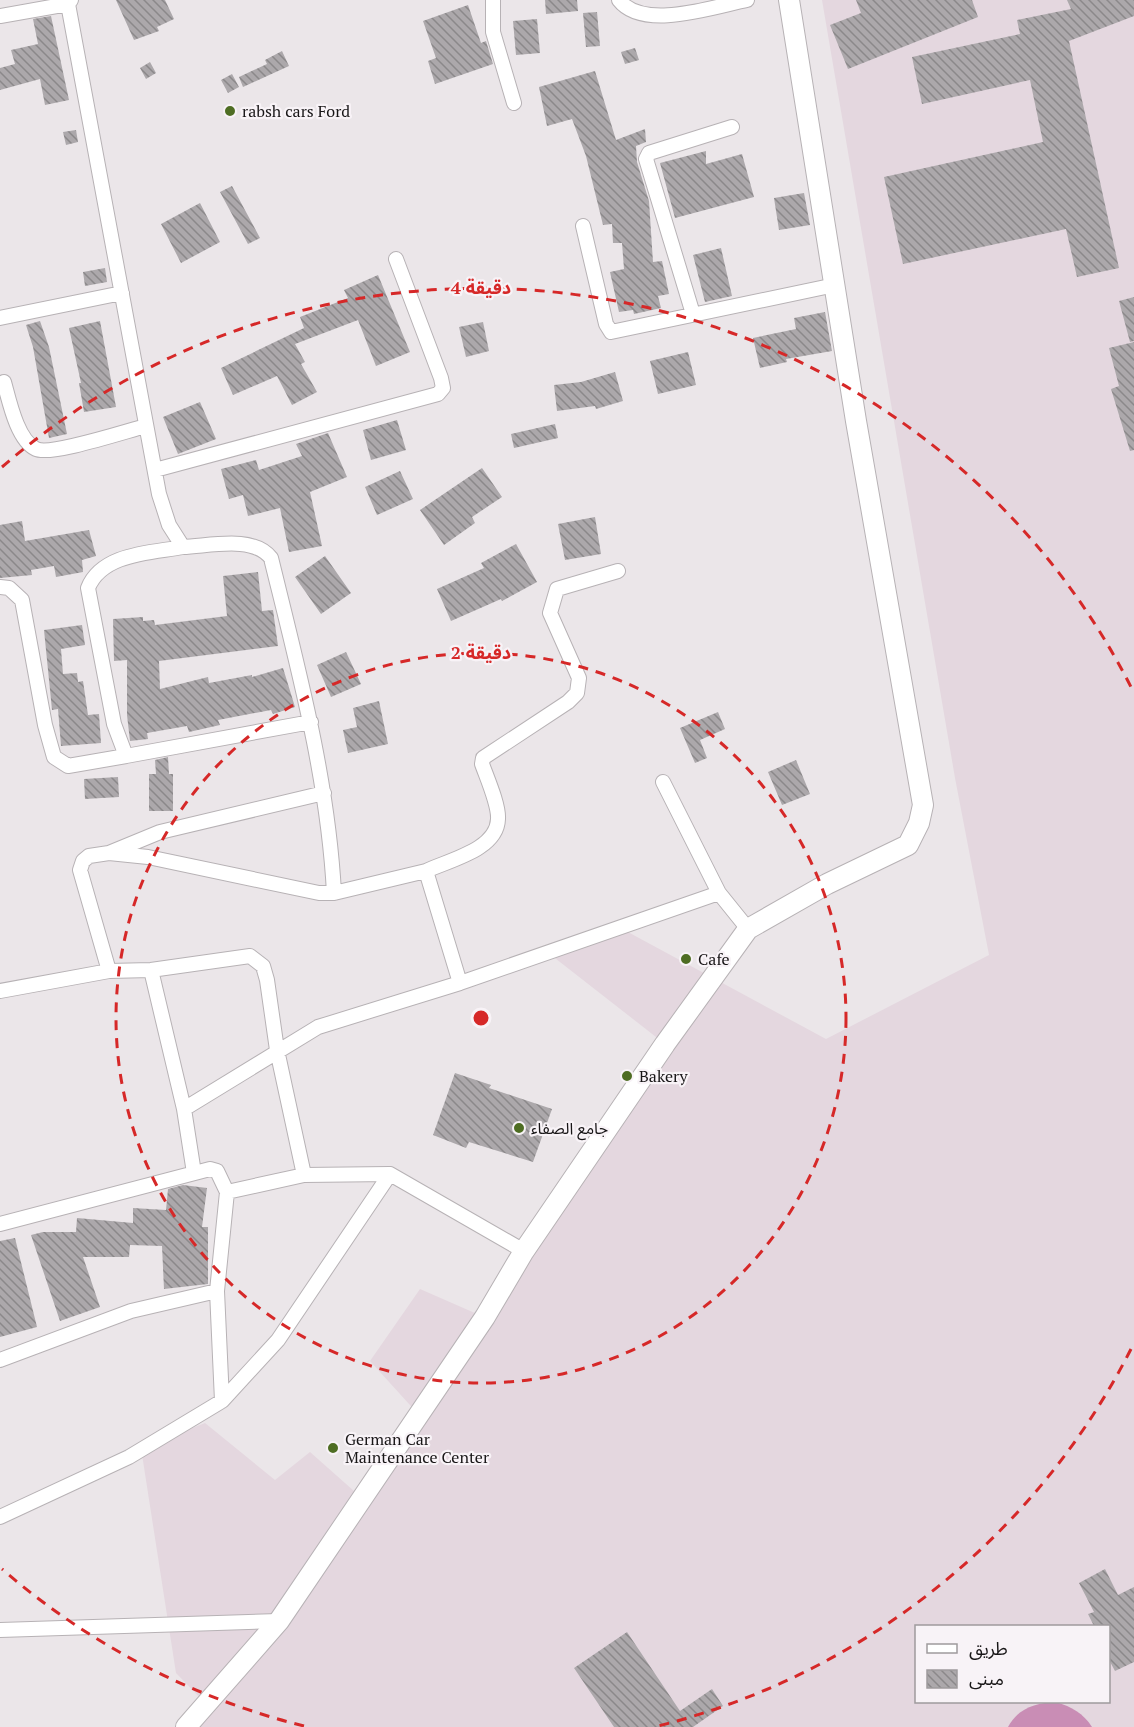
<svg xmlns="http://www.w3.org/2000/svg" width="1134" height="1727" font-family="'PT Serif','Noto Sans Arabic',serif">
  <defs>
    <pattern id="building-back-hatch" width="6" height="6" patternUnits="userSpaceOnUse" patternTransform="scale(1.5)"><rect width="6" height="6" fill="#aca8ab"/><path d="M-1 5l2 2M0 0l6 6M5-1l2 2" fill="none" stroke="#8b888a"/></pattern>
  </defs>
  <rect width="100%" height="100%" fill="#ebe6e9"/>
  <path fill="#e4d7df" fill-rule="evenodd" d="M822 0H1134V1727H186L207 1705 176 1673 141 1448 205 1423 275 1480 310 1452 363 1499 419 1415 370 1361 420 1289 484 1317 665 1044 551 955 626 931 826 1039 989 955 955 778ZM916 1626H1108V1702H916Z"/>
  <path fill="#c98db5" d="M1056 1702C1072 1707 1083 1713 1092 1727H1008C1018 1708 1036 1703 1056 1702Z"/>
  <path fill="url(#building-back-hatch)" d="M116 0H165L174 19 157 27 159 31 134 40Z
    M545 0H577L578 11 546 14Z
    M856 0H972L978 17 848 69 830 25 861 13Z
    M1067 0H1134V16L1069 41 1119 268 1077 277 1066 229 903 264 884 177 1043 142 1030 80 922 104 912 57 1020 34 1017 20 1071 9Z
    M468 5 481 43 486 41 493 64 435 84 428 61 436 58 423 21Z
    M597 12 600 46 586 47 583 13Z
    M51 16 69 100 45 105 40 79 0 90V68L15 64 11 50 38 44 33 19Z
    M537 19 540 53 516 55 513 21Z
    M635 48 639 60 625 64 621 52Z
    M282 51 289 66 243 87 239 77 267 64 265 60Z
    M150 62 156 73 146 79 140 68Z
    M595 71 616 140 645 129 646 142 636 146 637 162 649 201 653 262 662 261 669 294 658 296 661 308 634 314 633 310 619 312 610 272 624 269 622 243H613L612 224 603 225 586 156 572 119 547 126 539 87Z
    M232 74 239 87 228 93 221 80Z
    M76 130 78 142 66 145 63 132Z
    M706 151V164L742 154 754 197 675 218 660 163Z
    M232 186 260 238 248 244 220 192Z
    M804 193 810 225 779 230 774 198Z
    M200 203 220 242 181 263 161 224Z
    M721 248 732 296 705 302 693 255Z
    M105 268 107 282 85 286 83 272Z
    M378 275 410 352 376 366 358 320 295 344 305 362 301 364 317 392 292 405 277 376 233 395 221 368 304 328 300 317 348 298 344 290Z
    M1134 297V341L1130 342 1119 301Z
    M825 312 832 351 786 359 787 362 760 368 753 338 796 329 794 318Z
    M40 321 49 347 67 434 49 438 33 347 26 325Z
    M100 321 116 407 84 412 79 383H81L69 328Z
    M483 322 489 351 466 357 459 327Z
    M1134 342V450L1130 451 1111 389 1119 386 1109 348Z
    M688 352 696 385 658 394 650 361Z
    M615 372 623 401 596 409 595 406 557 411 554 385 581 382Z
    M200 402 216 439 178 454 163 417Z
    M397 420 406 450 371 460 363 430Z
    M555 424 558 438 514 448 511 434Z
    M328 433 347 477 310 492 322 546 289 552 280 508 248 516 243 495 229 499 221 469 256 460 259 470 302 456 296 444Z
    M482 468 502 497 472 517 475 523 444 545 420 510Z
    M400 471 413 499 377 515 365 487Z
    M595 517 601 554 565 560 558 524Z
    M22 521 25 541 89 530 96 556 82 560 83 572 56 577 54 566 31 570 32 575 0 578V525Z
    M516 544 537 582 502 601 501 599 451 621 437 589 484 568 481 563Z
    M325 556 351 593 321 614 295 577Z
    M258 572 262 611 273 610 278 646 159 661 160 689 208 677 209 683 252 675V677L283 668 295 707 273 714 271 710 218 720 220 725 189 732 187 726 147 733 148 739 130 741 127 715V660L114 661 113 619 143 617V621L154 620 155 625 227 616 223 576Z
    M82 625 85 645 61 649 63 674 77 673 78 682 83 681 88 715 99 714 101 743 61 746 58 709 52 710 44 630Z
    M346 652 361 684 331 697 317 665Z
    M379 701 388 744 348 753 343 730 357 727 353 708Z
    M718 712 725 729 700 740 707 758 695 763 680 728Z
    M168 757 169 774H173V811H149V774H156L155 760Z
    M796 760 810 794 782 805 768 772Z
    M118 777 119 797 85 799 84 779Z
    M455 1073 491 1085 489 1088 552 1109 533 1162 469 1142 466 1148 433 1135Z
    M183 1185 207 1188 202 1227H208V1284L164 1289 162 1246 130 1245 129 1257H83L100 1307 60 1321 31 1235 43 1232H76L77 1218 133 1223V1208L166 1210 168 1189Z
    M15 1238 37 1327 0 1337V1241Z
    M1105 1569 1118 1595 1134 1587V1662L1115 1671 1108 1658V1626H1094L1088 1614 1094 1612 1079 1583Z
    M627 1632 680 1711 712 1689 723 1706 693 1727H614L574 1668Z"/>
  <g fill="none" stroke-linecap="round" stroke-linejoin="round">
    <g stroke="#b7b2b5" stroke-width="16">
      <path id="street" d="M71 0 68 4 159 494 169 525 183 547C210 546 253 535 271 558 298 668 328 779 334 893H319L148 857 109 853
        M493 0V32L514 103
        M619 0C643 31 713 7 747 0
        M0 16 68 4
        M583 226 606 324 611 332 835 285
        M693 314 646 159 649 153 732 127
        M0 318 122 293
        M4 382C9 400 17 440 36 449 51 456 126 431 146 426
        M155 470 438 394 443 388 441 378 396 259
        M183 547C151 553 102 553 88 588L114 724 126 756 311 722
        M0 587 9 588 22 600 45 725 54 757 68 766 126 756
        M663 782 719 893
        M426 871C449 860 497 850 498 819 499 805 487 778 482 764L483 758 568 702 577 693 579 678 550 613 557 589 618 571
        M334 893 426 871 460 983
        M151 970 184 1109 318 1027 460 983 719 893 748 929
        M109 971 80 870 83 861 89 856 109 853 160 832 324 793
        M0 991 109 971 151 970 250 956 263 966 267 980 277 1050 304 1175
        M184 1109 194 1173
        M0 1224 210 1169 217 1171 227 1192 304 1175 390 1174 524 1251
        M0 1360 131 1311 217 1291
        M222 1401 278 1340 390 1174
        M0 1517 129 1457 222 1401 217 1291 227 1192
        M0 1630 279 1621"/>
    </g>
    <g stroke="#b7b2b5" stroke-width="22">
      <path id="secondary" d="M186 1727 279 1621 485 1317 524 1251 665 1044 748 929 827 884 908 845 919 823 923 805 856 421 789 0"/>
    </g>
    <use href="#street" stroke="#fff" stroke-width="14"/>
    <use href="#secondary" stroke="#fff" stroke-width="20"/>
  </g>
  <g fill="none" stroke="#d62828" stroke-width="3" stroke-dasharray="10 8">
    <circle cx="481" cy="1018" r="365"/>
    <path d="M1131 1349A730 730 0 0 1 658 1726M304 1726A730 730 0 0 1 2 1569M2 467A730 730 0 0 1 1131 687"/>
  </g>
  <g fill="#4e6d23" stroke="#f8f3f7" stroke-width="2">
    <circle cx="230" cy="111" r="6"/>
    <circle cx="686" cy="959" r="6"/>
    <circle cx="627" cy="1076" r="6"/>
    <circle cx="519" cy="1128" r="6"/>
    <circle cx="333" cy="1448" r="6"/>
  </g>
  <g text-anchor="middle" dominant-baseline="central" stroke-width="4.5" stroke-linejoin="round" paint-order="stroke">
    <g font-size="16" fill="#181617" stroke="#f8f3f7" text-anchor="start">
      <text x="242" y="111">rabsh cars Ford</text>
      <text x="698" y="959">Cafe</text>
      <text x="639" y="1076">Bakery</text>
      <text x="531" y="1128">جامع الصفاء</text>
      <text x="345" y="1439">German Car<tspan x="345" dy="18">Maintenance Center</tspan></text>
    </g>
  </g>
  <circle cx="481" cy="1018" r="9" fill="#d62828" stroke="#f8f3f7" stroke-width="3"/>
  <g font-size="18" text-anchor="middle" font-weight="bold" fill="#d62828" stroke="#f8f3f7" stroke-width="4.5" stroke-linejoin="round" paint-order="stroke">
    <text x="481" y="294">4 دقيقة</text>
    <text x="481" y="659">2 دقيقة</text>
  </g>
  <rect x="915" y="1625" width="195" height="78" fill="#f8f3f7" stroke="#9e9b9d" stroke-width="1.5"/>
  <rect x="927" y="1644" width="30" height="9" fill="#ffffff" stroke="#9e9b9d" stroke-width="1.5"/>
  <text x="969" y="1655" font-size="18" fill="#181617">طريق</text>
  <rect x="927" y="1670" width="30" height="18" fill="url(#building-back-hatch)" stroke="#9e9b9d" stroke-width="1.5"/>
  <text x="969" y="1685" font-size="18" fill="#181617">مبنى</text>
</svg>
